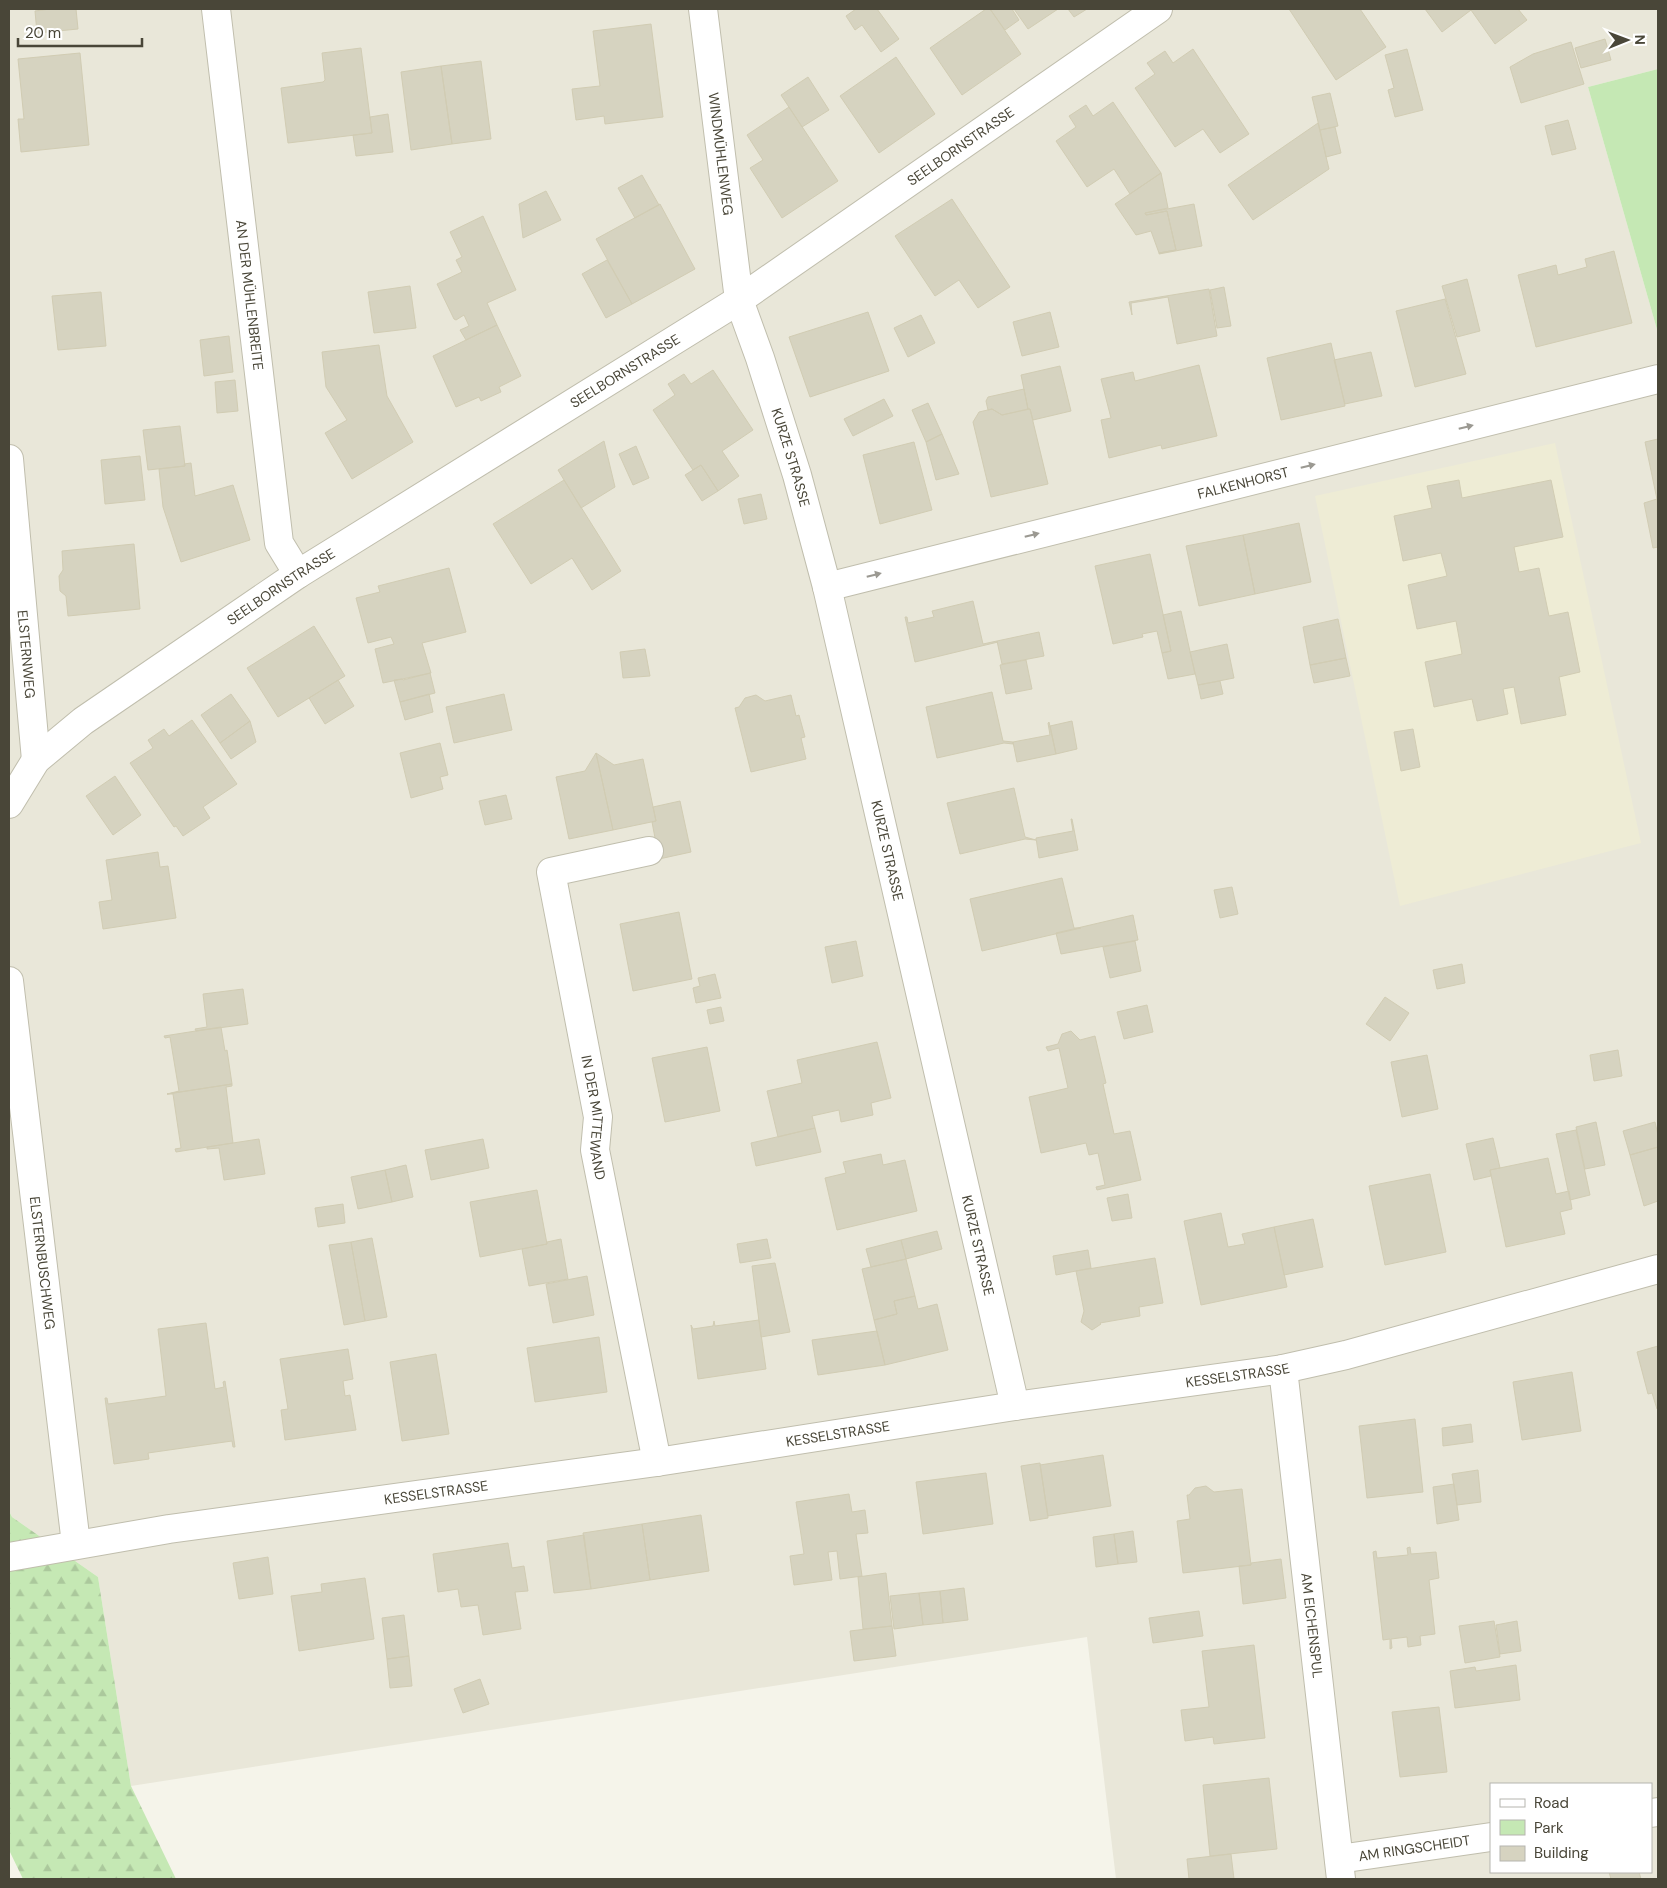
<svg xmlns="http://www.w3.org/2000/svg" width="1667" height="1888" font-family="'DM Sans',sans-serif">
  <defs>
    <pattern id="forest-firs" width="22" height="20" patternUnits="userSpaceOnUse" patternTransform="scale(1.25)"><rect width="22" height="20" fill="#c5e8b4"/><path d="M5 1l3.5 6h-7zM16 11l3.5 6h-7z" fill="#abc89c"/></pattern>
  </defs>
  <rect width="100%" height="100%" fill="#f5f4ea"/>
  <path fill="#e9e7d9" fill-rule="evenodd" d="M9 9H1658V69L1588 87 1658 333V1879H1116L1087 1637 131 1786 98 1577 12 1517 9 1511ZM1491 1784H1651V1872H1491Z"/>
  <path fill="#eeecd5" d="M1555 443 1641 843 1400 906 1315 496Z"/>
  <path fill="#c5e8b4" d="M1658 69V333L1588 87Z"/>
  <path fill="url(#forest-firs)" d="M9 1511 12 1517 98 1577 131 1786 176 1879H23L9 1850Z"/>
  <path fill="#d6d3c0" stroke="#d1ccb3" d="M50 9H76L78 29 37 33 35 11Z
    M856 9H877L899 39 881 52 862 25 855 30 846 16Z
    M986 9H990L1021 54 962 95 930 48Z
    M990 9H1012L1019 20 1005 30Z
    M1014 9H1058L1028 29Z
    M1068 9H1087L1074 17Z
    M1289 9H1360L1386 47 1336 80Z
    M1425 9H1518L1527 20 1495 44 1471 10 1442 32Z
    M651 24 663 117 605 124 604 116 576 120 572 89 600 86 593 31Z
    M1605 39 1611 60 1581 68 1575 48Z
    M1571 42 1584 84 1521 103 1510 67 1533 54Z
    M361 48 372 133 288 143 281 88 323 82 325 80 322 53Z
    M1193 49 1249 134 1220 153 1203 129 1175 147 1135 88 1155 74 1147 63 1165 51 1173 63Z
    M1407 49 1423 110 1395 117 1388 90 1394 88 1385 55Z
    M80 53 89 145 21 152 18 119H24L18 59Z
    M896 57 935 114 879 153 840 96Z
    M481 61 491 139 452 144 441 66Z
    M441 66 452 144 411 150 401 72Z
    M808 77 829 110 802 127 781 95Z
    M1330 93 1338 126 1320 130 1312 97Z
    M1113 102 1161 173 1130 194 1114 169 1087 187 1056 141 1076 127 1069 116 1086 105 1093 116Z
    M789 107 838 181 782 218 750 168 763 160 747 135Z
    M388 114 393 152 356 156 353 135 372 133 370 117Z
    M1568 120 1576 149 1552 155 1545 126Z
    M1318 123 1329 169 1253 220 1228 185Z
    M1335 127 1341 153 1326 157 1320 130Z
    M1161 173 1168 208 1145 213 1146 215 1167 211 1176 250 1159 253 1151 231 1136 235 1115 204Z
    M642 175 659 205 635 218 618 188Z
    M546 191 561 220 523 238 519 204Z
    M952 199 1010 287 978 308 959 280 935 296 895 236Z
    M660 204 695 269 632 304 596 239Z
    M1194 204 1202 246 1159 254V253L1176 250 1167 211 1146 215 1145 213Z
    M483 216 516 290 487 303 497 325 466 340 460 330 469 326 464 315 456 320 454 319 437 284 462 272 456 260 462 257 450 232Z
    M1614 251 1632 323 1536 347 1518 275 1556 265 1558 275 1587 267 1585 259Z
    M607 260 632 304 606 318 582 274Z
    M1467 279 1480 331 1457 337 1442 286Z
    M410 286 416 328 374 333 368 292Z
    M1224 287 1231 326 1217 328 1210 290Z
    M1209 289 1217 336 1177 344 1168 297 1131 303 1132 315 1129 302Z
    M101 292 106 346 58 350 52 296Z
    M1445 299 1466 374 1415 387 1396 311Z
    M868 312 889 371 810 397 789 337Z
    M1050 312 1059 347 1022 356 1013 322Z
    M921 315 935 343 908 357 894 328Z
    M497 325 521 376 499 387 501 392 481 401 479 397 456 407 433 356Z
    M229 336 233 372 204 376 200 340Z
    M1331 343 1345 406 1281 420 1267 358Z
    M379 345 387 396 413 442 352 479 325 433 347 420 326 387 322 352Z
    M1371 352 1382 396 1345 404 1334 360Z
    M1199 365 1217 436 1162 449 1161 445 1109 458 1101 420 1111 418 1101 379 1133 372 1135 381Z
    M1060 366 1071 411 1033 420 1030 409H1028L1021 375Z
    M713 370 753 430 722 451 739 476 718 491 701 465 693 470 653 410 675 395 668 384 684 374 691 384Z
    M235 380 238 411 217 413 215 382Z
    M1024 389 1028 409 1002 415 992 409 988 410 986 401 988 397Z
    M884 399 893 416 853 436 844 419Z
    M928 403 942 434 926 442 912 410Z
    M992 409 1002 415 1030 409 1048 484 991 497 973 422 979 412Z
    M180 426 185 466 148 470 143 430Z
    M942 434 959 474 936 480 926 442Z
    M1658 439V504L1645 442Z
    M604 441 615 487 581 508 558 470Z
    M914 442 932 510 880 524 863 455Z
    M636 446 649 478 633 485 619 454Z
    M140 456 145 500 105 504 101 460Z
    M191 463 195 496 233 485 250 540 181 562 163 507 159 469 185 466 184 464Z
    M701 465 718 491 702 501 685 475Z
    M564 480 621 571 592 590 572 558 531 584 493 524Z
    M1459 480 1462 498 1551 480 1563 537 1514 547 1519 572 1539 568 1549 616 1568 612 1580 672 1559 677 1566 715 1521 724 1514 687 1503 689 1508 714 1477 721 1472 699 1434 707 1425 662 1462 654 1456 621 1417 629 1408 585 1447 576 1441 553 1403 561 1394 516 1432 508 1427 486Z
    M761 494 767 519 744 524 738 499Z
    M1657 499 1658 547 1653 548 1644 503Z
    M1299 523 1311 582 1255 594 1243 535Z
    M1243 535 1255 594 1199 606 1186 546Z
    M134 544 140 609 68 616 66 596 60 591 59 576 63 570 62 551Z
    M1150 554 1171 651 1162 653 1157 631 1142 634 1143 637 1113 644 1095 566Z
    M449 568 466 632 422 643 431 673 383 683 375 649 394 644 391 637 368 643 356 598 380 592 378 586Z
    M973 601 983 644 997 641 998 642 915 662 905 617H907L908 623 934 617 932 611Z
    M1181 611 1195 674 1168 679 1162 653 1171 651 1163 615Z
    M1338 619 1346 658 1310 665 1303 627Z
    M314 626 345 676 278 717 247 668Z
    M1039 632 1044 656 1002 664 997 641Z
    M1227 644 1234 678 1198 685 1190 652Z
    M645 649 650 676 623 678 620 652Z
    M1346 658 1350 676 1314 683 1310 665Z
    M1026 660 1032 689 1006 694 1000 665Z
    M430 673 435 693 400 702 394 680 402 679 403 680Z
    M338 680 354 706 325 724 309 698Z
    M1220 681 1223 694 1201 699 1198 685Z
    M992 692 1003 741 1013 742V744L1004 743 937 758 926 707Z
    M231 694 250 721 220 743 201 715Z
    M429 694 433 712 405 720 400 702Z
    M504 694 512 730 454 743 446 707Z
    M756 695 765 701 791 695 796 716 799 715 805 737 801 738 806 759 751 772 735 708 739 707 745 698Z
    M192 720 237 784 203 807 210 818 183 836 176 826 174 827 130 763 153 748 148 740 164 729 169 736Z
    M250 721 256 742 231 759 220 743Z
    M1072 721 1077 749 1056 754 1050 726Z
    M1049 722 1056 754 1017 762 1013 742 1050 735 1048 723Z
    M1413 729 1420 767 1401 771 1394 732Z
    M440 743 448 775 440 777 443 789 411 798 400 753Z
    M596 753 614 765 643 759 656 821 613 830Z
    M596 753 613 830 569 839 556 777 585 771Z
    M115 776 141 815 113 835 86 796Z
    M1014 788 1025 837 1036 840 1025 839 960 854 947 803Z
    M506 795 512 819 485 825 479 801Z
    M680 801 691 852 659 859 652 822 656 821 653 807Z
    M1071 819H1072L1078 850 1039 858 1036 838 1073 831Z
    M158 852 160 867 168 866 176 918 103 929 99 902 112 900 106 860Z
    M1062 878 1074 928H1081L982 951 970 899Z
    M1232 887 1238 914 1220 918 1214 890Z
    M679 912 692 979 633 991 620 924Z
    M1133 915 1138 940 1061 954 1056 933Z
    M856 941 863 976 832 983 825 947Z
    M1135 941 1141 971 1110 978 1103 947Z
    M1462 964 1465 983 1437 989 1433 970Z
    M715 974 721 998 696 1003 693 988 700 986 698 978Z
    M243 989 248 1024 196 1031 195 1029 207 1027 203 994Z
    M1385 997 1409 1013 1390 1041 1366 1024Z
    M1147 1005 1153 1032 1124 1039 1117 1012Z
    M721 1007 724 1021 710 1024 707 1010Z
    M221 1027 225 1051 227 1050 232 1084 167 1094 179 1091 170 1037 165 1038 164 1036Z
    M1071 1031 1080 1040 1095 1036 1106 1083 1103 1084 1114 1134 1130 1131 1141 1180 1097 1190 1096 1187 1105 1185 1098 1153 1089 1155 1086 1143 1041 1153 1029 1097 1068 1088 1059 1048 1048 1051 1046 1047 1058 1044 1062 1034Z
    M877 1042 891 1098 871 1103 873 1115 841 1122 839 1110 812 1116 815 1128 778 1137 767 1091 802 1083 797 1060Z
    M707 1047 720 1111 665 1122 652 1058Z
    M1618 1050 1622 1076 1594 1081 1590 1055Z
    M1427 1055 1438 1109 1402 1117 1391 1062Z
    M232 1084V1086L226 1087 233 1143 176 1152 175 1149 181 1148 173 1094H167Z
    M1596 1122 1605 1165 1585 1169 1576 1127Z
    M1655 1122 1658 1135V1147L1630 1155 1623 1131Z
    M815 1128 821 1152 756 1166 751 1143Z
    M1576 1130 1590 1195 1570 1200 1556 1134Z
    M1493 1138 1500 1168 1490 1170 1491 1176 1474 1180 1466 1144Z
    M259 1139 265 1174 224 1180 219 1148 207 1149V1147Z
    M483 1139 489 1168 431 1180 425 1150Z
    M1658 1147V1201L1644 1206 1630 1155Z
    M881 1154 883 1165 905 1160 917 1211 837 1230 825 1178 846 1173 843 1162Z
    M1548 1158 1556 1194 1569 1191 1572 1209 1560 1212 1565 1234 1506 1247 1490 1170Z
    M406 1165 413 1197 392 1202 385 1170Z
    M385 1170 392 1202 358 1209 351 1177Z
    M1430 1174 1446 1252 1385 1265 1369 1186Z
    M537 1190 547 1244 480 1257 470 1202Z
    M1128 1194 1132 1218 1112 1221 1107 1198Z
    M343 1204 345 1223 318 1227 315 1208Z
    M1221 1213 1228 1247 1245 1244 1242 1234 1274 1227 1287 1287 1201 1305 1184 1221Z
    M1313 1219 1323 1267 1284 1275 1274 1227Z
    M937 1231 942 1249 906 1259 901 1240Z
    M372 1238 387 1317 365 1321 351 1242Z
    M561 1239 568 1279 529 1286 522 1249 547 1244V1242Z
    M767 1239 771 1258 740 1263 737 1244Z
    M901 1240 906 1259 871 1267 866 1249Z
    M351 1242 365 1321 344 1325 329 1245Z
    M1088 1250 1091 1268 1056 1275 1053 1256Z
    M1155 1258 1163 1303 1139 1307 1140 1316 1100 1323 1101 1324 1092 1330 1081 1322 1084 1311 1076 1271Z
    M906 1259 915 1296 894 1301 897 1314 874 1320 862 1269Z
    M775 1263 790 1332 761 1337 752 1266Z
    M587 1276 594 1315 553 1323 546 1284Z
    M915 1296 918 1309 937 1304 948 1350 885 1365 874 1320 897 1314 894 1301Z
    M759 1320 766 1369 698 1379 691 1325 693 1329 713 1326 714 1321 715 1326Z
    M206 1323 215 1389 224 1387 223 1382 225 1381 235 1447H233L232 1441 148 1453 149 1459 114 1464 105 1398H107L108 1404 166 1396 158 1329Z
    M877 1331 885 1365 818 1375 812 1340Z
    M599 1337 607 1392 535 1402 527 1348Z
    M1658 1346V1409H1657L1652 1393 1648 1394 1637 1352Z
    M348 1349 353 1379 343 1381 345 1396 350 1395 356 1430 285 1440 281 1410 288 1409 280 1359Z
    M436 1354 449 1434 402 1441 390 1362Z
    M1572 1372 1581 1431 1522 1440 1513 1382Z
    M1415 1419 1423 1492 1367 1498 1359 1426Z
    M1471 1424 1473 1442 1443 1446 1442 1428Z
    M1103 1455 1111 1506 1048 1516 1040 1465Z
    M1040 1463 1048 1518 1030 1521 1021 1466Z
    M1478 1470 1481 1502 1457 1505 1452 1474Z
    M986 1473 993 1524 923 1534 916 1482Z
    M1454 1484 1459 1520 1437 1524 1433 1487Z
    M1206 1486 1214 1492 1242 1489 1251 1565 1183 1573 1177 1521 1190 1519 1187 1495H1189L1195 1488Z
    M849 1494 852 1512 865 1510 868 1533 856 1534 862 1576 840 1579 837 1551 828 1552 832 1580 794 1585 790 1556 804 1554 796 1502Z
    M701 1515 709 1571 650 1580 642 1524Z
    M642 1524 650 1580 591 1589 583 1533Z
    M1133 1531 1137 1562 1118 1564 1114 1534Z
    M1114 1534 1118 1564 1096 1567 1093 1537Z
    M584 1535 591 1589 554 1593 547 1541Z
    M508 1543 512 1568 524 1566 528 1591 515 1592 521 1629 483 1635 478 1605 461 1607 458 1589 438 1592 433 1554Z
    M1410 1547 1411 1554 1436 1552 1439 1578 1429 1580 1435 1634 1420 1636 1421 1645 1408 1647 1407 1637 1391 1639 1392 1648 1390 1649V1639L1383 1640 1373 1552 1376 1551 1377 1558 1408 1555 1407 1548Z
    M268 1557 273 1594 239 1599 233 1563Z
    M1281 1559 1286 1598 1243 1604 1239 1566 1251 1565V1563Z
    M886 1573 892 1626 863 1629 858 1577Z
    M365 1578 374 1639 299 1651 291 1596 322 1592 321 1584Z
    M964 1588 968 1620 943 1623 940 1591Z
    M940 1591 943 1623 923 1625 919 1593Z
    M919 1593 923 1625 894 1629 890 1596Z
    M1199 1611 1203 1636 1153 1643 1149 1618Z
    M404 1615 409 1656 387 1659 382 1618Z
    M1494 1621 1500 1657 1465 1663 1459 1626Z
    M1517 1621 1521 1651 1500 1654 1496 1625Z
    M892 1626 896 1656 854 1661 850 1631Z
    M1254 1645 1265 1738 1214 1744 1213 1737 1185 1741 1181 1710 1209 1707 1202 1651Z
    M409 1656 412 1686 390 1688 387 1659Z
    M1516 1665 1520 1700 1455 1708 1450 1671 1475 1667 1476 1671Z
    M480 1679 489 1704 463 1713 454 1689Z
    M1439 1707 1447 1772 1400 1777 1392 1712Z
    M1269 1778 1277 1849 1210 1856 1203 1785Z
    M1231 1854 1234 1879H1189L1187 1859Z
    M1609 1872H1639L1641 1879H1611Z"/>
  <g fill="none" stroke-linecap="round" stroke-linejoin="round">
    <g stroke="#c0bead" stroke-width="30">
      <g id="minor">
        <path id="s1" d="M216 9 279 543 298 574"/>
        <path id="s2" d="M703 9 739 300 760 358 797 475 827 587 1015 1406"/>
        <path id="s3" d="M9 459 36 760"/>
        <path id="s4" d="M827 587 1658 379"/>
        <path id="s5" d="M9 804 36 760 83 721 298 574 739 300 1158 9"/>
        <path id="s6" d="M649 851 551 872 598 1117 595 1150 657 1462"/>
        <path id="s7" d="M9 981 76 1544"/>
        <path id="s8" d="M1283 1369 1341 1879"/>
        <path id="s9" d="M9 1557 169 1529 657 1462 1015 1406 1283 1369 1346 1355 1658 1269"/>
        <path d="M1651 1813 1658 1812"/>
        <path id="s10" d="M1339 1859 1491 1837"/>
      </g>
    </g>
    <use href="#minor" stroke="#fff" stroke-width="28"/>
  </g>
  <defs><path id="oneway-solid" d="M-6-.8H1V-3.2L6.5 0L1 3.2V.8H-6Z" transform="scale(1.25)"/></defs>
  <g fill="#9b9992">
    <use href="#oneway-solid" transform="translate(1466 427) rotate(-14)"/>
    <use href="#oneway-solid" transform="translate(1308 466) rotate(-14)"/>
    <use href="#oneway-solid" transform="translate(1032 535) rotate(-14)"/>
    <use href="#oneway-solid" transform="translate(874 575) rotate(-14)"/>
  </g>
  <g text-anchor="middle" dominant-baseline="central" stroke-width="4" stroke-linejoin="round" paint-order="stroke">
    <g font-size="14" fill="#494638" stroke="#fff">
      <text stroke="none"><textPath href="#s5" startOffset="1162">SEELBORNSTRASSE</textPath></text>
      <text stroke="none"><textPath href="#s2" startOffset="146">WINDMÜHLENWEG</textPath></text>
      <text stroke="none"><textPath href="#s1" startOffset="288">AN DER MÜHLENBREITE</textPath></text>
      <text stroke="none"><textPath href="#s5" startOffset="758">SEELBORNSTRASSE</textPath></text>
      <text stroke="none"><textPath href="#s2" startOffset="459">KURZE STRASSE</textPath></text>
      <text stroke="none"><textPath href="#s4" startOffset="429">FALKENHORST</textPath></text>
      <text stroke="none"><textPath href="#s5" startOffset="352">SEELBORNSTRASSE</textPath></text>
      <text stroke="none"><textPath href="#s3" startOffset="196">ELSTERNWEG</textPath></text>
      <text stroke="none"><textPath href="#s2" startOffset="864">KURZE STRASSE</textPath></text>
      <text stroke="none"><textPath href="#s6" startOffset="350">IN DER MITTEWAND</textPath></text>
      <text stroke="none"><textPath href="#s2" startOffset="1269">KURZE STRASSE</textPath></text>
      <text stroke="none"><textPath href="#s7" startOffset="284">ELSTERNBUSCHWEG</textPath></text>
      <text stroke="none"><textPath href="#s9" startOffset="1242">KESSELSTRASSE</textPath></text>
      <text stroke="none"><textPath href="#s9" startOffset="838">KESSELSTRASSE</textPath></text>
      <text stroke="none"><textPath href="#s9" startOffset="432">KESSELSTRASSE</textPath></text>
      <text stroke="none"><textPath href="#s8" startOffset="258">AM EICHENSPUL</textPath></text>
      <text stroke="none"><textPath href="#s10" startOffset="76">AM RINGSCHEIDT</textPath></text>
    </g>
  </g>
  <rect width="1667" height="1888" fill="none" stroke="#494638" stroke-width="20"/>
  <rect x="1490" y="1783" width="162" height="90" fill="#ffffff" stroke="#b6b5af"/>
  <rect x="1500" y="1799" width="25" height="8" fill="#ffffff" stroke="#b6b5af"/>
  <text x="1534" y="1808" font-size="15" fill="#494638">Road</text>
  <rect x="1500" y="1820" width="25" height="15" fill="#c5e8b4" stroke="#b6b5af"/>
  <text x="1534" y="1833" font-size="15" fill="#494638">Park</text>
  <rect x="1500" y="1846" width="25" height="15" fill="#d6d3c0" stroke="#b6b5af"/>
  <text x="1534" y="1858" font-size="15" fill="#494638">Building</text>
  <g transform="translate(1627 40) rotate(89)" stroke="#ffffff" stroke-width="4" paint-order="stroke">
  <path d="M0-4L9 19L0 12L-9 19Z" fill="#494638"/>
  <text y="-8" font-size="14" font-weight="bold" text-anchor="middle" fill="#494638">N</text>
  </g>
  <path d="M18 38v8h124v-8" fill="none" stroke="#494638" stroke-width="2.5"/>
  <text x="25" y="38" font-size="15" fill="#494638" stroke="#ffffff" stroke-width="4" paint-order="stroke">20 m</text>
</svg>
